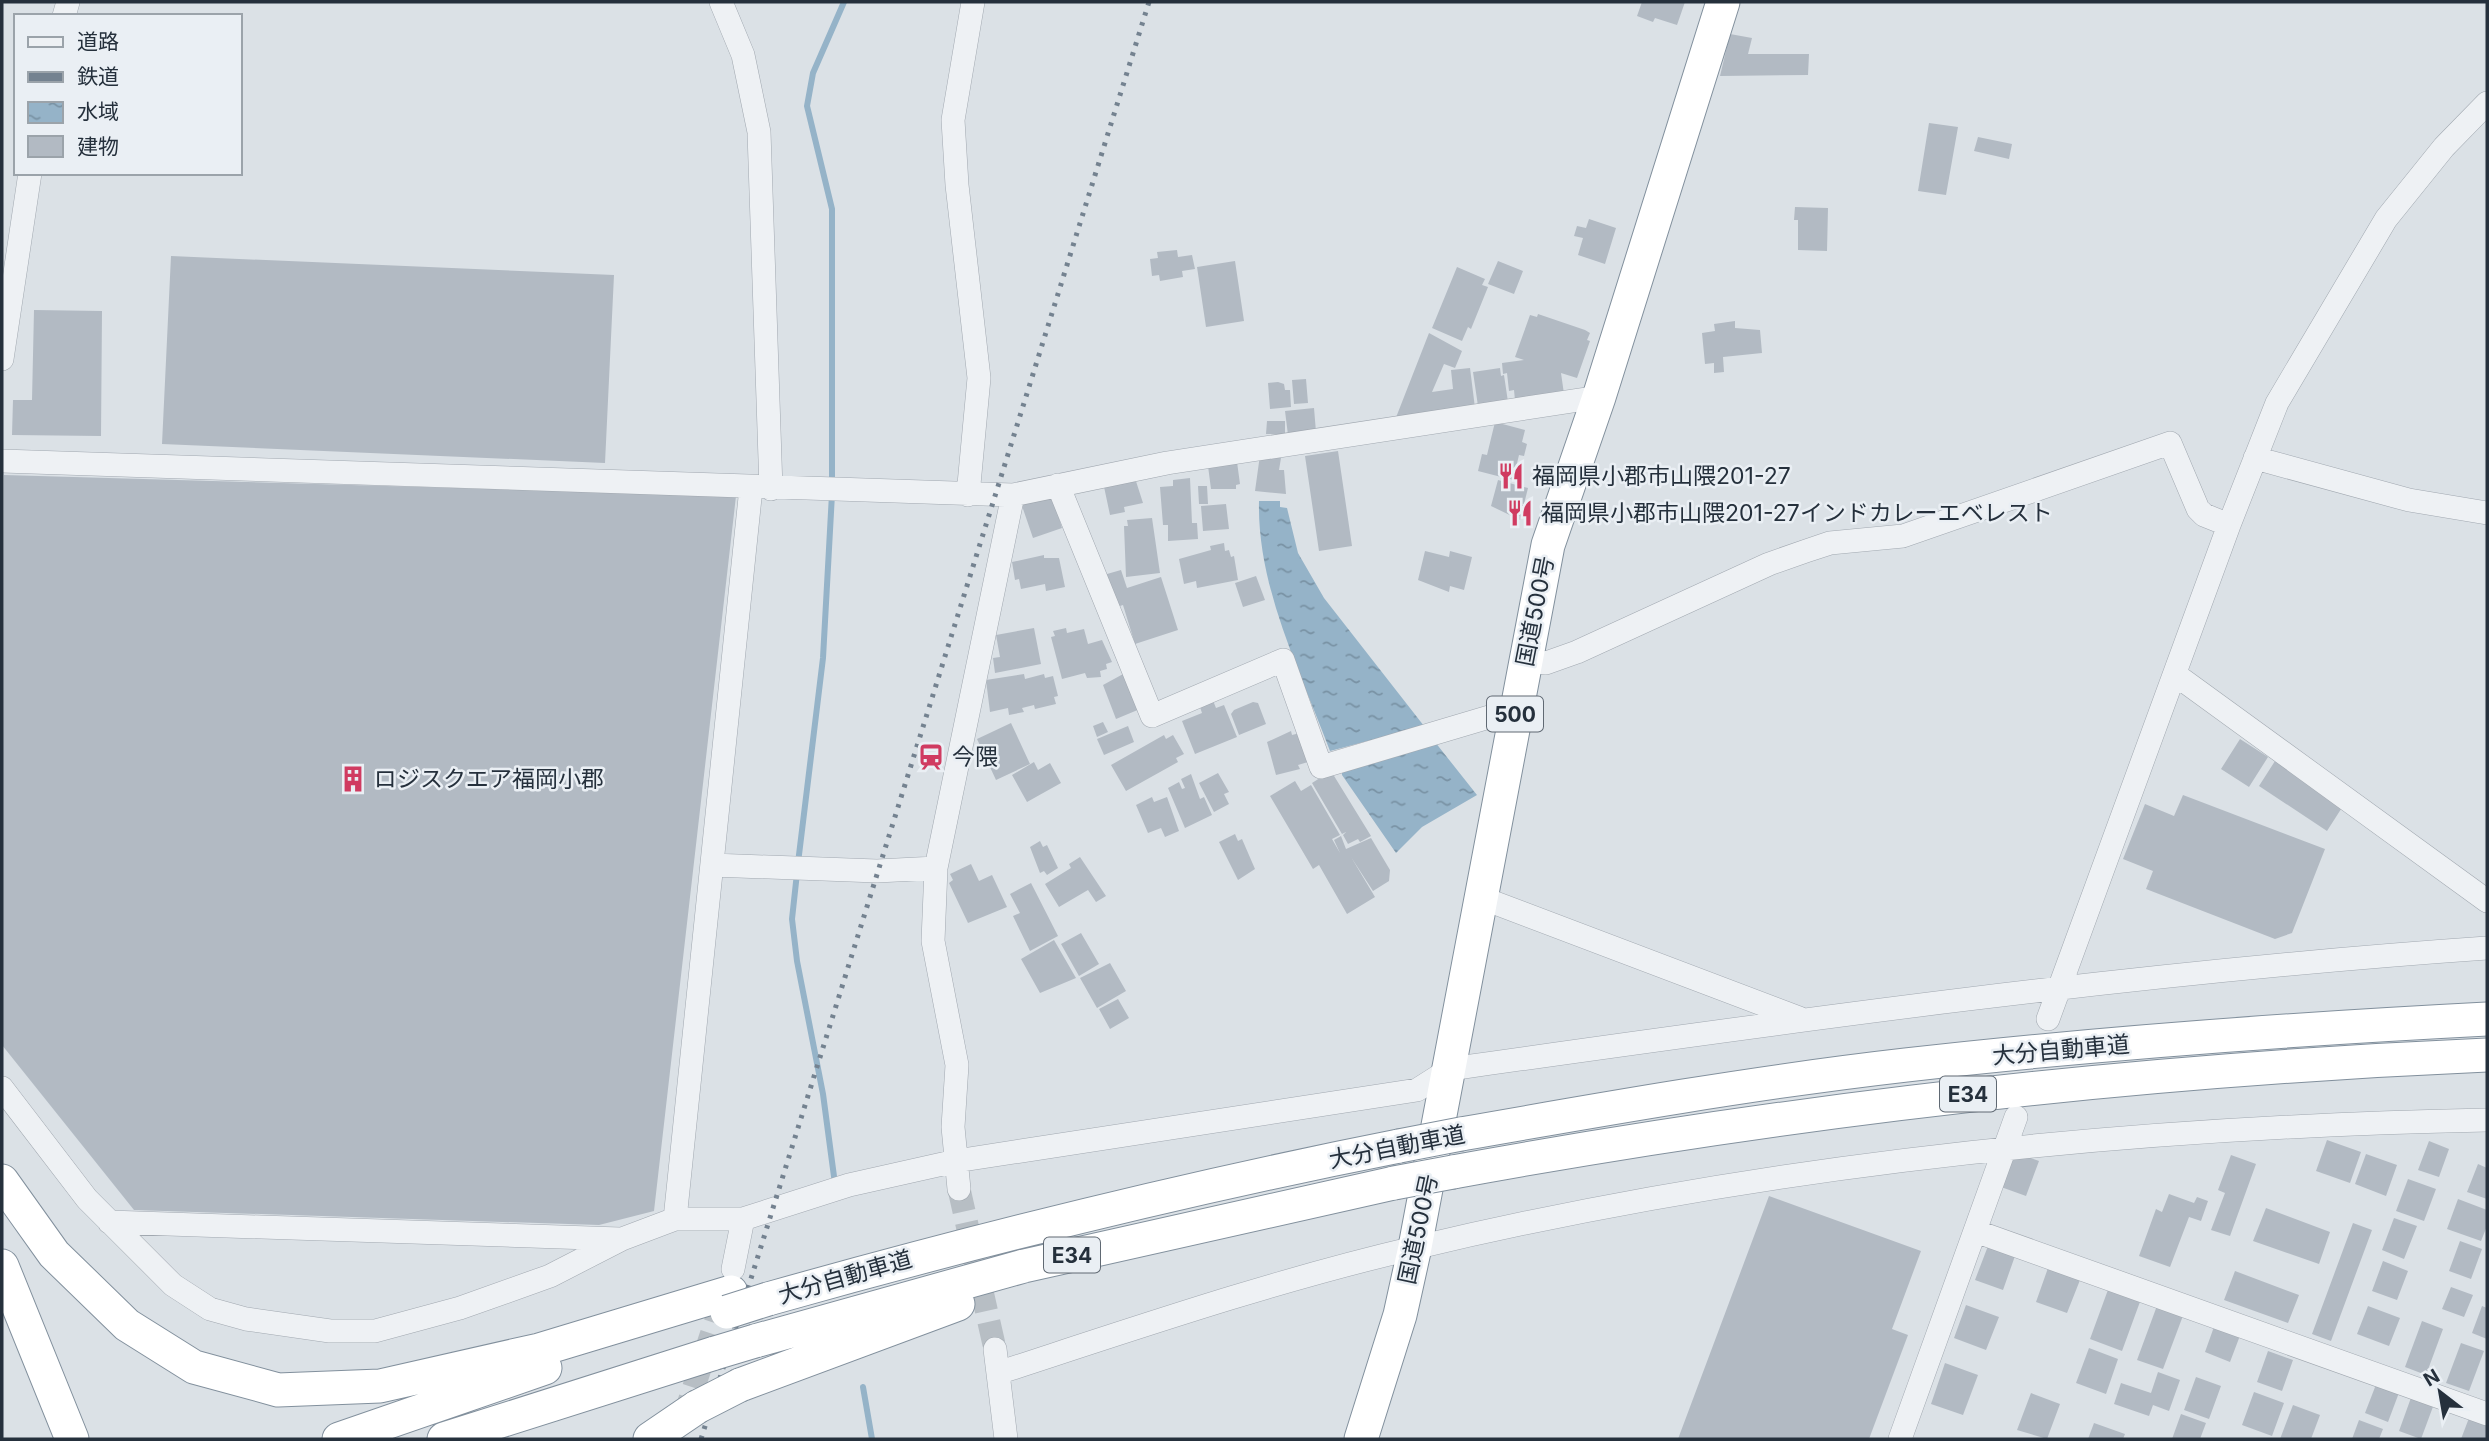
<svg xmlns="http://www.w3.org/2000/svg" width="2489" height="1441" font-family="Inter,'Noto Sans JP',sans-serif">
  <defs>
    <pattern id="water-ripples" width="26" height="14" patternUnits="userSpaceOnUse" patternTransform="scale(1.75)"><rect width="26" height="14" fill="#95b3c8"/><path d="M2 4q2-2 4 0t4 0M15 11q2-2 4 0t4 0" fill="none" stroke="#7992a4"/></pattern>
  </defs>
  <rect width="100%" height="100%" fill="#dbe1e6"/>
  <path fill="url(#water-ripples)" d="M1259 501H1280V507L1287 508 1298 553 1324 598 1424 726 1330 751C1300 671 1257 587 1259 501Z
    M1435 742 1477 795 1422 827 1396 853 1342 775V770Z"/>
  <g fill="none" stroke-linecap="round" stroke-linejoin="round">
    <path stroke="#95b3c8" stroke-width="6" d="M832 483V209L807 106 813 73 844 2
      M798 863 823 658 832 494
      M797 873 792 919 797 961 823 1094 835 1184
      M863 1387 872 1439"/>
  </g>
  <path fill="#b2bac3" d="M1642 2H1685L1677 25 1655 18 1653 22 1637 16Z
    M1730 34 1752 38 1748 54H1809L1808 75 1720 76Z
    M1929 123 1958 127 1946 195 1918 191Z
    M1978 137 2012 144 2009 159 1974 151Z
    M1795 207 1828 208 1827 251 1798 250V220H1794Z
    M1589 219 1616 228 1605 264 1578 255 1583 238 1574 236 1577 226 1586 228Z
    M1177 250 1178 257 1192 255 1195 269 1182 271 1183 277 1160 281 1159 275 1152 276 1150 259 1158 258 1157 252Z
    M171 256 614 275 605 463 162 444Z
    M1235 261 1244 321 1206 327 1197 267Z
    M1498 261 1523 271 1514 294 1488 284Z
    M1457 267 1485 279 1482 285 1488 287 1471 329 1468 327 1462 341 1432 328Z
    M34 310 102 311 101 436 12 435 13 400H32Z
    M1538 314 1585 330 1590 333 1587 340 1590 341 1577 378 1561 373 1564 394 1515 400 1514 390 1509 391 1507 373 1503 374 1502 363 1524 360 1515 357 1530 315 1537 317Z
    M1735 321V328L1760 330 1762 353 1723 357 1724 372 1714 373V363L1705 364 1702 333 1715 331 1714 324Z
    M1429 333 1462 351 1455 368 1444 364 1432 392 1453 389 1451 370 1470 368 1475 408 1395 420Z
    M1500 368 1501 376 1504 375 1508 402 1478 406 1473 372Z
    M1306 379 1308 403 1294 404 1292 380Z
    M1278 382 1284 384 1285 390H1290L1291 407 1270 409 1268 383Z
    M1314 408 1316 432 1288 435 1285 411Z
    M1267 421H1285V434H1266Z
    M1495 422 1525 430 1522 442 1527 444 1524 456 1519 455 1513 480 1478 471 1482 454 1487 455Z
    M1338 451 1352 546 1319 551 1305 456Z
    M1260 455 1281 458 1279 470H1284L1286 494 1255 491Z
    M1237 462 1240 484 1236 485V489H1211L1208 466Z
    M4 475 736 496 654 1211 599 1225 134 1210 2 1045Z
    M1134 475 1143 503 1124 507 1125 512 1110 515 1103 482Z
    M1190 478 1192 523H1197L1198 539 1168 541V525H1163L1160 487 1173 486V480Z
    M1498 480 1528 488 1520 520 1491 506Z
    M1198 486H1207L1208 504H1199Z
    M1052 495 1062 528 1033 538 1021 503Z
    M1226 504 1229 529 1203 531 1201 506Z
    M1152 518 1160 573 1126 577 1124 526H1128L1127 520Z
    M1224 543 1225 551 1229 550 1231 557 1234 556 1238 580 1197 588 1196 581 1184 584 1179 559 1211 550 1210 546Z
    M1425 551 1449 557 1450 551 1472 557 1464 590 1450 586 1449 592 1418 580Z
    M1044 555V558H1059L1065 587 1046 591 1045 584 1021 589 1019 579 1015 580 1012 562Z
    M1121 570 1127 588 1161 577 1178 630 1135 644 1123 605 1111 609 1100 576Z
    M1256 576 1265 600 1243 607 1235 583Z
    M1034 628 1041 664 995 673 993 658 1000 657 996 635Z
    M1066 628 1067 633 1084 629 1088 644 1102 640 1112 662 1106 664 1107 669 1100 671 1101 677 1087 678 1085 673 1062 679 1051 637 1055 636 1053 631Z
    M1125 673 1140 709 1116 719 1103 685Z
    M1024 674 1025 679 1044 674 1045 678 1053 676 1058 696 1054 697 1056 704 1035 709 1034 705 1022 708 1024 712 1009 715 1008 708 990 712 986 680Z
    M1212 698 1216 708 1224 705 1237 737 1195 754 1182 721 1202 713 1199 704Z
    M1253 702 1258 703 1266 724 1239 735 1231 714 1234 710Z
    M1103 722 1108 732 1097 737 1093 726Z
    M1011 723 1030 764 996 780 977 739Z
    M1128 726 1134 742 1104 755 1097 739Z
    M1291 731 1292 735 1300 733 1308 762 1298 765 1300 769 1276 775 1267 742Z
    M1164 735 1166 739 1173 735 1184 754 1176 758 1178 762 1126 791 1111 765Z
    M2240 739 2268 757 2249 787 2221 769Z
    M2275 761 2343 806 2327 831 2259 786Z
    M1034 762 1038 770 1050 763 1061 783 1027 802 1012 775Z
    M1331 771 1371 836 1360 842 1358 839 1348 844 1343 835 1346 832 1342 834 1312 783Z
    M1218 773 1229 792 1224 794 1229 804 1214 812 1199 783Z
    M1191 774 1200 799 1204 797 1212 815 1185 828 1168 788 1179 782 1182 789 1185 788 1181 779Z
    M1295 781 1301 791 1311 785 1340 835 1332 839 1340 853 1334 840 1341 836 1346 849 1371 838 1390 870 1389 881 1373 891 1351 857 1375 897 1347 914 1319 865 1313 869 1270 796Z
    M2183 795 2325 849 2292 933 2275 939 2146 889 2153 871 2123 859 2145 804 2174 816Z
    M1152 797 1154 802 1167 797 1179 831 1165 837 1161 828 1148 833 1136 805Z
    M1235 834 1238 841 1242 839 1255 869 1238 880 1219 842Z
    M1040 841 1043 847 1047 845 1058 868 1047 875 1044 871 1040 873 1030 847Z
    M1080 857 1106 896 1096 902 1088 890 1059 907 1045 884 1071 868 1069 864Z
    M971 864 979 881 992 875 1007 907 968 923 949 883 953 880 950 874Z
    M1031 883 1058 936 1030 951 1013 916 1020 913 1010 894Z
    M1081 933 1099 964 1079 976 1061 944Z
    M1054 940 1076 978 1040 993 1021 959Z
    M1110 963 1126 991 1097 1008 1080 978Z
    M1118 999 1129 1018 1110 1029 1099 1009Z
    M2327 1140 2361 1152 2350 1183 2316 1171Z
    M2429 1141 2449 1149 2439 1177 2418 1170Z
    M2014 1152 2039 1161 2026 1196 2001 1187Z
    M2366 1154 2397 1165 2386 1196 2355 1184Z
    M2231 1155 2256 1164 2230 1236 2211 1230 2225 1193 2218 1190Z
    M2478 1164 2487 1168V1199L2467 1192Z
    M2408 1179 2436 1189 2424 1221 2396 1211Z
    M2169 1194 2194 1203 2197 1197 2208 1201 2201 1221 2189 1217 2170 1267 2139 1256 2156 1209 2162 1212Z
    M1769 1196 1921 1251 1892 1329 1908 1335 1869 1439H1678Z
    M2458 1199 2487 1210V1226L2481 1241 2447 1229Z
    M2266 1208 2330 1232 2319 1264 2253 1241Z
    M2394 1218 2417 1226 2404 1259 2382 1250Z
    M2353 1223 2372 1230 2331 1341 2312 1334Z
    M2460 1241 2482 1249 2471 1279 2449 1271Z
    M1988 1246 2015 1256 2003 1290 1975 1280Z
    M2383 1261 2408 1271 2397 1300 2372 1291Z
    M2048 1268 2080 1280 2067 1313 2036 1302Z
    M2235 1271 2299 1295 2288 1323 2224 1300Z
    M2109 1287 2141 1299 2122 1351 2090 1339Z
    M2451 1287 2473 1295 2464 1317 2442 1309Z
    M2158 1303 2184 1313 2163 1369 2137 1360Z
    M1966 1305 1999 1317 1986 1350 1954 1338Z
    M2368 1306 2400 1318 2389 1346 2357 1334Z
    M2482 1306 2487 1308V1339L2472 1333Z
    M2422 1321 2443 1329 2426 1375 2405 1367Z
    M2215 1324 2241 1333 2230 1362 2205 1352Z
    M2461 1343 2484 1351 2469 1391 2446 1383Z
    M2089 1348 2118 1359 2106 1394 2076 1383Z
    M2268 1351 2293 1360 2282 1391 2257 1382Z
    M1945 1363 1978 1375 1963 1415 1931 1404Z
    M2158 1372 2180 1380 2169 1411 2153 1405 2149 1416 2114 1404 2121 1383 2151 1393Z
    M2196 1377 2221 1386 2209 1419 2184 1410Z
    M2377 1382 2400 1390 2388 1422 2365 1413Z
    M2254 1392 2284 1403 2272 1436 2242 1425Z
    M2031 1393 2060 1404 2047 1439 2017 1430Z
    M2412 1395 2434 1404 2421 1439 2399 1431Z
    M2293 1405 2320 1415 2311 1439H2280Z
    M2181 1414 2206 1423 2200 1439H2172Z
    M2469 1418 2487 1425V1439H2461Z
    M2359 1420 2383 1429 2379 1439H2352Z
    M2094 1423 2125 1434 2123 1439H2088Z"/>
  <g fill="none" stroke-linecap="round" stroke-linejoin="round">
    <path stroke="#b7bec4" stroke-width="23" stroke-dasharray="23 11" stroke-linecap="butt" d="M959 1189 995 1349
      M683 1420 724 1296"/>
    <g stroke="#a1a8b0" stroke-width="24">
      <path id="minor" d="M721 2 743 55 759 132 771 489
        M64 16 68 2
        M2 359 30 173
        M2255 458 2409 500 2487 513
        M2 461 1013 495 1167 463 1599 397
        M1058 485 1152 716 1283 660 1321 767 1516 709
        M968 495 979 378 957 185 953 120 973 2
        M1525 661 1546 663 1577 652 1769 564 1806 551 1830 543 1903 536 2170 443 2198 509 2204 515 2229 525
        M2176 675 2487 901
        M712 865 877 871 936 868
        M1482 898 1799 1018
        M2048 1019 2229 525 2277 403 2386 219 2444 147 2487 103
        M2 1088 87 1199 173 1285 210 1309 246 1319 330 1331H375L460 1308 550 1276 622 1239 675 1219H743L849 1185 956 1161 1417 1090 1450 1069C1795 1020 2139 972 2487 948
        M959 1189 953 1127 957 1065 933 941 936 868 1013 495
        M675 1219 751 488
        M109 1222 620 1239
        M1975 1231 2487 1414
        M733 1269 743 1219
        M995 1349 1006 1439
        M998 1373C1136 1328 1273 1281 1414 1248 1765 1164 2127 1127 2487 1120
        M1900 1439 2016 1117"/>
    </g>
    <g stroke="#82909d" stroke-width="35">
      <path id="highway" d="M1461 1134C1609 1108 1757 1082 1906 1065 2099 1043 2293 1029 2487 1019
        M1453 1172C1796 1109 2140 1070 2487 1055
        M2 1181 54 1254 127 1325 194 1367 278 1390 380 1386 539 1350 731 1292
        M2 1266 72 1439
        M768 1299C977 1240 1186 1188 1399 1146
        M755 1341 1024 1266 1394 1183
        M740 1385 958 1304
        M339 1439 545 1368
        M444 1439 715 1353
        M650 1439 697 1407
        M1361 1439 1400 1315 1415 1247 1548 545 1599 397 1723 2"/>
    </g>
    <use href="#minor" stroke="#eef1f4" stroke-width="23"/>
    <use href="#highway" stroke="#fff" stroke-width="33"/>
    <path stroke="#748290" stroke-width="5" stroke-dasharray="3.5 7" stroke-linecap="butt" d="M701 1439 1149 2"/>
    <g stroke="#82909d" stroke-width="35" stroke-linecap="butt">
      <path id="highway-bridge" d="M1399 1146 1461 1134
        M1394 1183 1453 1172
        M727 1312 768 1299
        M715 1353 755 1341
        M697 1407 740 1385"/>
    </g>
    <use href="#highway-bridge" stroke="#fff" stroke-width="33"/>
  </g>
  <defs>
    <g id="restaurant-bare" transform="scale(2.1)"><path d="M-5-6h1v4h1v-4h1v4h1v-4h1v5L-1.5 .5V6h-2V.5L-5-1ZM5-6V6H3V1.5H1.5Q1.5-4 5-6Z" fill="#d03b61" stroke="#eaeff4" stroke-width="2.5" paint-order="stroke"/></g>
    <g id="station-bare" transform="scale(2.1)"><path d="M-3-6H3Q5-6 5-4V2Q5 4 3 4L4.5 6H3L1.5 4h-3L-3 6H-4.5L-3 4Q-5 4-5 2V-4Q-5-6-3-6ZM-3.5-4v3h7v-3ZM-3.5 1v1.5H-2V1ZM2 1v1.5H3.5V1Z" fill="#d03b61" stroke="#eaeff4" stroke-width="2.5" paint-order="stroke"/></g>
    <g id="building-bare" transform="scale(2.1)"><path d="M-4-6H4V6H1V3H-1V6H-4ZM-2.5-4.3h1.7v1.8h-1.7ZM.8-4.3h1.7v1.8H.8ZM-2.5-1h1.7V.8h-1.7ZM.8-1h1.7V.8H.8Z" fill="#d03b61" stroke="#eaeff4" stroke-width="2.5" paint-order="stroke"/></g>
  </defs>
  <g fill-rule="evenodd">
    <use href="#restaurant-bare" x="1511" y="476"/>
    <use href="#restaurant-bare" x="1520" y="513"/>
    <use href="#station-bare" x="931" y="757"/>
    <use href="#building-bare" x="353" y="779"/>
  </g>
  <g text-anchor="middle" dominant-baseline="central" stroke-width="5" stroke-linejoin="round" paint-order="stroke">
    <g fill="#eaeff4" stroke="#606973" stroke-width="2">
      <rect x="1487" y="696.5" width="56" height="35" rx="5"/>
      <rect x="1940" y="1076.5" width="56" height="35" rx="5"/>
      <rect x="1044" y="1237.5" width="56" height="35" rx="5"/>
    </g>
    <g font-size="21" font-weight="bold" fill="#25303c">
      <text x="1515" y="714">500</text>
      <text x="1968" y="1094">E34</text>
      <text x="1072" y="1255">E34</text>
    </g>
    <g font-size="23" fill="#25303c" stroke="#eaeff4" text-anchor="start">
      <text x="1532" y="476">福岡県小郡市山隈201-27</text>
      <text x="1541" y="513">福岡県小郡市山隈201-27インドカレーエベレスト</text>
      <text x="952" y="757">今隈</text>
      <text x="374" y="779">ロジスクエア福岡小郡</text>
    </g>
    <g font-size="23" fill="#25303c" stroke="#eaeff4">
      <text transform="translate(1535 611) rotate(-79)">国道500号</text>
      <text transform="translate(2061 1050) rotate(-5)">大分自動車道</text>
      <text transform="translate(1397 1147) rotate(-11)">大分自動車道</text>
      <text transform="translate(1418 1229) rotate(-78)">国道500号</text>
      <text transform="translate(845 1277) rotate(-16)">大分自動車道</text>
    </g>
  </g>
  <rect width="2489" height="1441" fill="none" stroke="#25303c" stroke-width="7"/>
  <rect x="14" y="14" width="228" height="161" fill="#eaeff4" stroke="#9ba3aa" stroke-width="2"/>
  <rect x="28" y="37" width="35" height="10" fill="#eef1f4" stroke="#9ba3aa" stroke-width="2"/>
  <text x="77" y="49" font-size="21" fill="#25303c">道路</text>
  <rect x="28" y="72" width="35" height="10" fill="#748290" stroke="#9ba3aa" stroke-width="2"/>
  <text x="77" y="84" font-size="21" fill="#25303c">鉄道</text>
  <rect x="28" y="102" width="35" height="21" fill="url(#water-ripples)" stroke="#9ba3aa" stroke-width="2"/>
  <text x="77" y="119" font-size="21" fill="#25303c">水域</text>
  <rect x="28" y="136" width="35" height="21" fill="#b2bac3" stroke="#9ba3aa" stroke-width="2"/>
  <text x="77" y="154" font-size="21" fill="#25303c">建物</text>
  <g transform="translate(2440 1392) rotate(329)" stroke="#eaeff4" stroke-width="5" paint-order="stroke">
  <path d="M0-5L12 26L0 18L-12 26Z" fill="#25303c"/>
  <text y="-10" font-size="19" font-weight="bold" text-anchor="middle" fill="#25303c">N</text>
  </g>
</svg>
